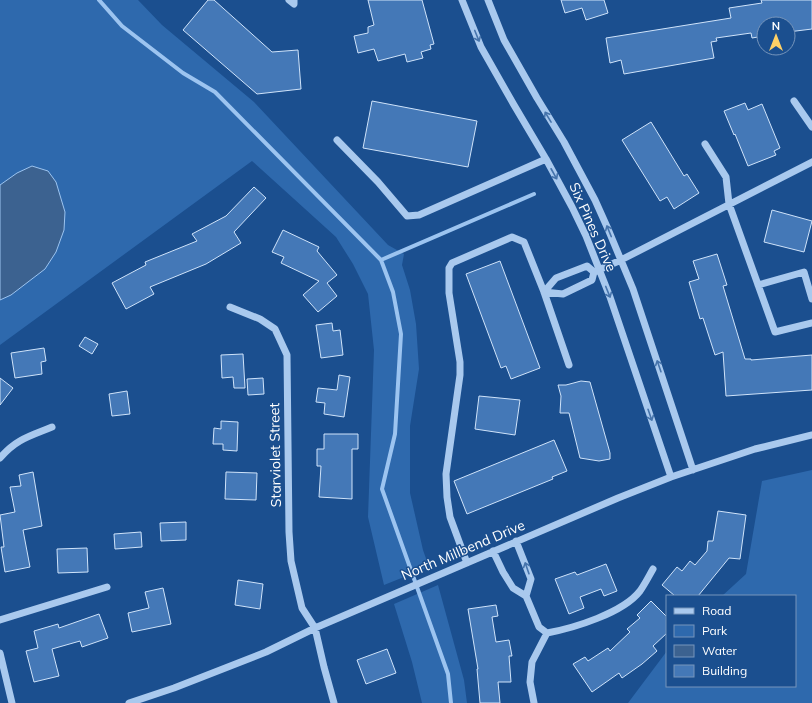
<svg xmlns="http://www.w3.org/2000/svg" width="812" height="703" font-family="Mulish,sans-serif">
  <rect width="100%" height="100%" fill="#1b4f8f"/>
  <path fill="#2e69ad" d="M0 0H138L162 25 254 102 388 245 404 254 402 265 410 290 416 324 419 369 410 426V493L423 550 429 567 384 585 368 517 374 350 368 294 353 264 336 237 252 161 0 345Z
    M812 470V703H628L667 651V686H795V596H722L746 574 762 481Z
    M438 585 464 680 467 703H422L412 662 394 604Z"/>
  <path fill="#3c6290" stroke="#9cc4f0" d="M32 166 48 171 56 182 65 212 64 230 56 252 45 269 11 295 0 300V185L17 173Z"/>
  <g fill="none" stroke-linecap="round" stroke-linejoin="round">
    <path stroke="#9cc4f0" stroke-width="4" d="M99 0 122 26 183 73 215 92 381 260 393 292 401 334 395 434 382 489 448 674 451 703
      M381 260 534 194"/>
  </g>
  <path fill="#4478b7" stroke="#cfe3fa" d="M208 0H214L272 52 298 50 301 89 257 94 183 30Z
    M368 0H422L434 44 430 45 431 49 421 52 423 58 407 62 405 54 378 61 374 49 358 53 354 36 368 33V27L374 25Z
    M561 0H604L608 13 586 20 582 8 565 13Z
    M761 0H812V29L788 32V24H764V36L752 38 751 33 716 38 717 41 711 42 714 58 624 74 621 60 610 63 606 38 731 18 729 8 762 3Z
    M372 101 477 121 468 167 363 148Z
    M745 103 748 110 762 104 780 148 774 151 776 155 748 166 735 134 734 135 724 111Z
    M651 122 684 176 687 174 699 193 674 209 667 197 660 201 622 140Z
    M254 187 266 198 234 232 241 243 206 264 150 287 154 294 126 309 112 283 146 265 145 262 197 241 192 234 226 216Z
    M772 210 812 221 804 252 764 242Z
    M283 230 319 247 317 251 337 275 327 283 337 296 318 312 303 295 319 281 281 263 284 257 272 252Z
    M717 254 727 285 723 286 745 359H751V360L812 355V390L726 396 723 352 715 355 703 318 700 319 689 282 699 279 693 261Z
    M500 261 540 368 511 379 506 366 501 368 466 274Z
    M332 323 333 331 340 330 343 355 321 358 316 325Z
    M85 337 98 344 92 354 79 346Z
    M44 348 46 361 41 362 42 374 15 378 11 353Z
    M243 354 245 388H234L233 377 222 378 221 355Z
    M339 375 350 377 344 417 324 414 325 403 316 402 318 388 337 390Z
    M0 378 13 388 0 405Z
    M263 378 264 394 248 395 247 379Z
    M581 381 590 382 610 453V459L599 461 580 458 569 413H560L561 396 558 385H566Z
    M127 391 130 414 112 416 109 394Z
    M479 396 520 400 515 435 475 429Z
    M221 421 238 422 237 451 223 450V444H213L214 428 221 429Z
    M324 434H358V449H352V499L319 497 321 466H317V449H324Z
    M554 440 567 471 552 477 553 479 467 514 454 481Z
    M33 472 42 526 23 530 30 567 5 572 1 547H4L0 515 15 512 10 487 21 486 19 475Z
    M226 472 257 473 256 500 225 499Z
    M718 511 746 515 740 559 729 558 698 596H675L662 585 677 567 682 571 690 561 695 565 707 551 708 541H713Z
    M186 522V540L161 541 160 523Z
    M141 532 142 547 115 549 114 534Z
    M87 548 88 572 58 573 57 549Z
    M606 564 617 591 604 596 601 589 580 597 584 608 569 614 555 579 575 572 577 575Z
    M238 580 263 584 260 609 235 605Z
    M163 588 171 624 132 632 128 613 149 608 145 592Z
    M651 601 667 617V633L653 646 657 651 642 664 622 678 619 673 592 692 573 664 585 657 588 661 608 648 610 651 630 632 627 629 640 618 637 615Z
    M496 605 498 616 492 617 496 642 509 640 512 656H509L511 682H498L500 703H480L477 669H478L468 609Z
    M99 614 108 638 82 647 80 641 52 649 59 676 34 682 26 651 38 648 34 631 58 624 59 628Z
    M387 649 396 673 366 684 357 660Z"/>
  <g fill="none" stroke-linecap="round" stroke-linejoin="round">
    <path stroke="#a9c9ee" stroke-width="7" d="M289 0 294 4V0
      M462 0 481 47 514 105 546 159 572 207 586 236 610 297 671 477
      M488 0 504 40 537 98 564 142 595 200 608 229 633 289 693 470
      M794 101 812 127
      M337 140 378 182 407 216 419 215 546 159
      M705 144 726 177 729 204 775 332 812 323
      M587 266 594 272 592 280 563 294 544 292 556 278Z
      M594 272 621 260 812 162
      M758 285 804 272 812 299
      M230 307 260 319 275 329 287 355 289 532 291 561 302 608 315 628 324 667 334 703
      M0 458C16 439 30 436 52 427
      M516 541 531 579 526 596
      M493 551 503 572 513 588 526 596 539 627 547 633C574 628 623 613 640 591 645 584 649 576 653 569
      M467 563 450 517 447 497 446 474 460 375V362L449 293V268L452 263 512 237 524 242 544 292 569 365
      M0 620 107 587
      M0 653 12 703
      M129 703 174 688 266 652 315 628 618 498 671 477 755 449 812 435
      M534 703 530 682 532 662 547 633"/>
  </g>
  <defs><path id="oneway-shaft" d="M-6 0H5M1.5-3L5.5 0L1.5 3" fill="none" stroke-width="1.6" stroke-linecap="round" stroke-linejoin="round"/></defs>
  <g stroke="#4674ac">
    <use href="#oneway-shaft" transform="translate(477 36) rotate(68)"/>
    <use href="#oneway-shaft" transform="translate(548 117) rotate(-121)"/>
    <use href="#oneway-shaft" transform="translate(554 174) rotate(61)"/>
    <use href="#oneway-shaft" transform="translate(609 231) rotate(-112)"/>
    <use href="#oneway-shaft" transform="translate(608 292) rotate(68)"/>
    <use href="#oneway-shaft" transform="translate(659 366) rotate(-109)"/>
    <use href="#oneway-shaft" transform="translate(650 415) rotate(71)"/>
    <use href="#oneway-shaft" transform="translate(527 568) rotate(-109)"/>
  </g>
  <g text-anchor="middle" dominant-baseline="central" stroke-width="3" stroke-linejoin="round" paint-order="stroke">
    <g font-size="14" fill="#fff" stroke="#1b4f8f">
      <text transform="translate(593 227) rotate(66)">Six Pines Drive</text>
      <text transform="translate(275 455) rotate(-91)">Starviolet Street</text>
      <text transform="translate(463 550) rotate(-23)">North Millbend Drive</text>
    </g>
  </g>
  <rect x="666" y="595" width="130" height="92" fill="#1b4f8f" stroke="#7695bc"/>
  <rect x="674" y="608" width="20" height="6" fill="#a9c9ee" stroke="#7695bc"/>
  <text x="702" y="615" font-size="12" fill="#ffffff">Road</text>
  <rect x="674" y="625" width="20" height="12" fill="#2e69ad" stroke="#7695bc"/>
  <text x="702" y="635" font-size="12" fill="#ffffff">Park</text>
  <rect x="674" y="645" width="20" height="12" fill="#3c6290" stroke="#7695bc"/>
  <text x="702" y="655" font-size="12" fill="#ffffff">Water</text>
  <rect x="674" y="665" width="20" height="12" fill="#4478b7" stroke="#7695bc"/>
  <text x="702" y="675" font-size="12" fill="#ffffff">Building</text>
  <g transform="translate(776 36)"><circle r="19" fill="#1b4f8f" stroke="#7695bc"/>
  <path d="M0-3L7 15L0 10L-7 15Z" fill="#ffd166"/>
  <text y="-6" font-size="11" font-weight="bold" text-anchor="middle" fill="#ffffff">N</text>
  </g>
</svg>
